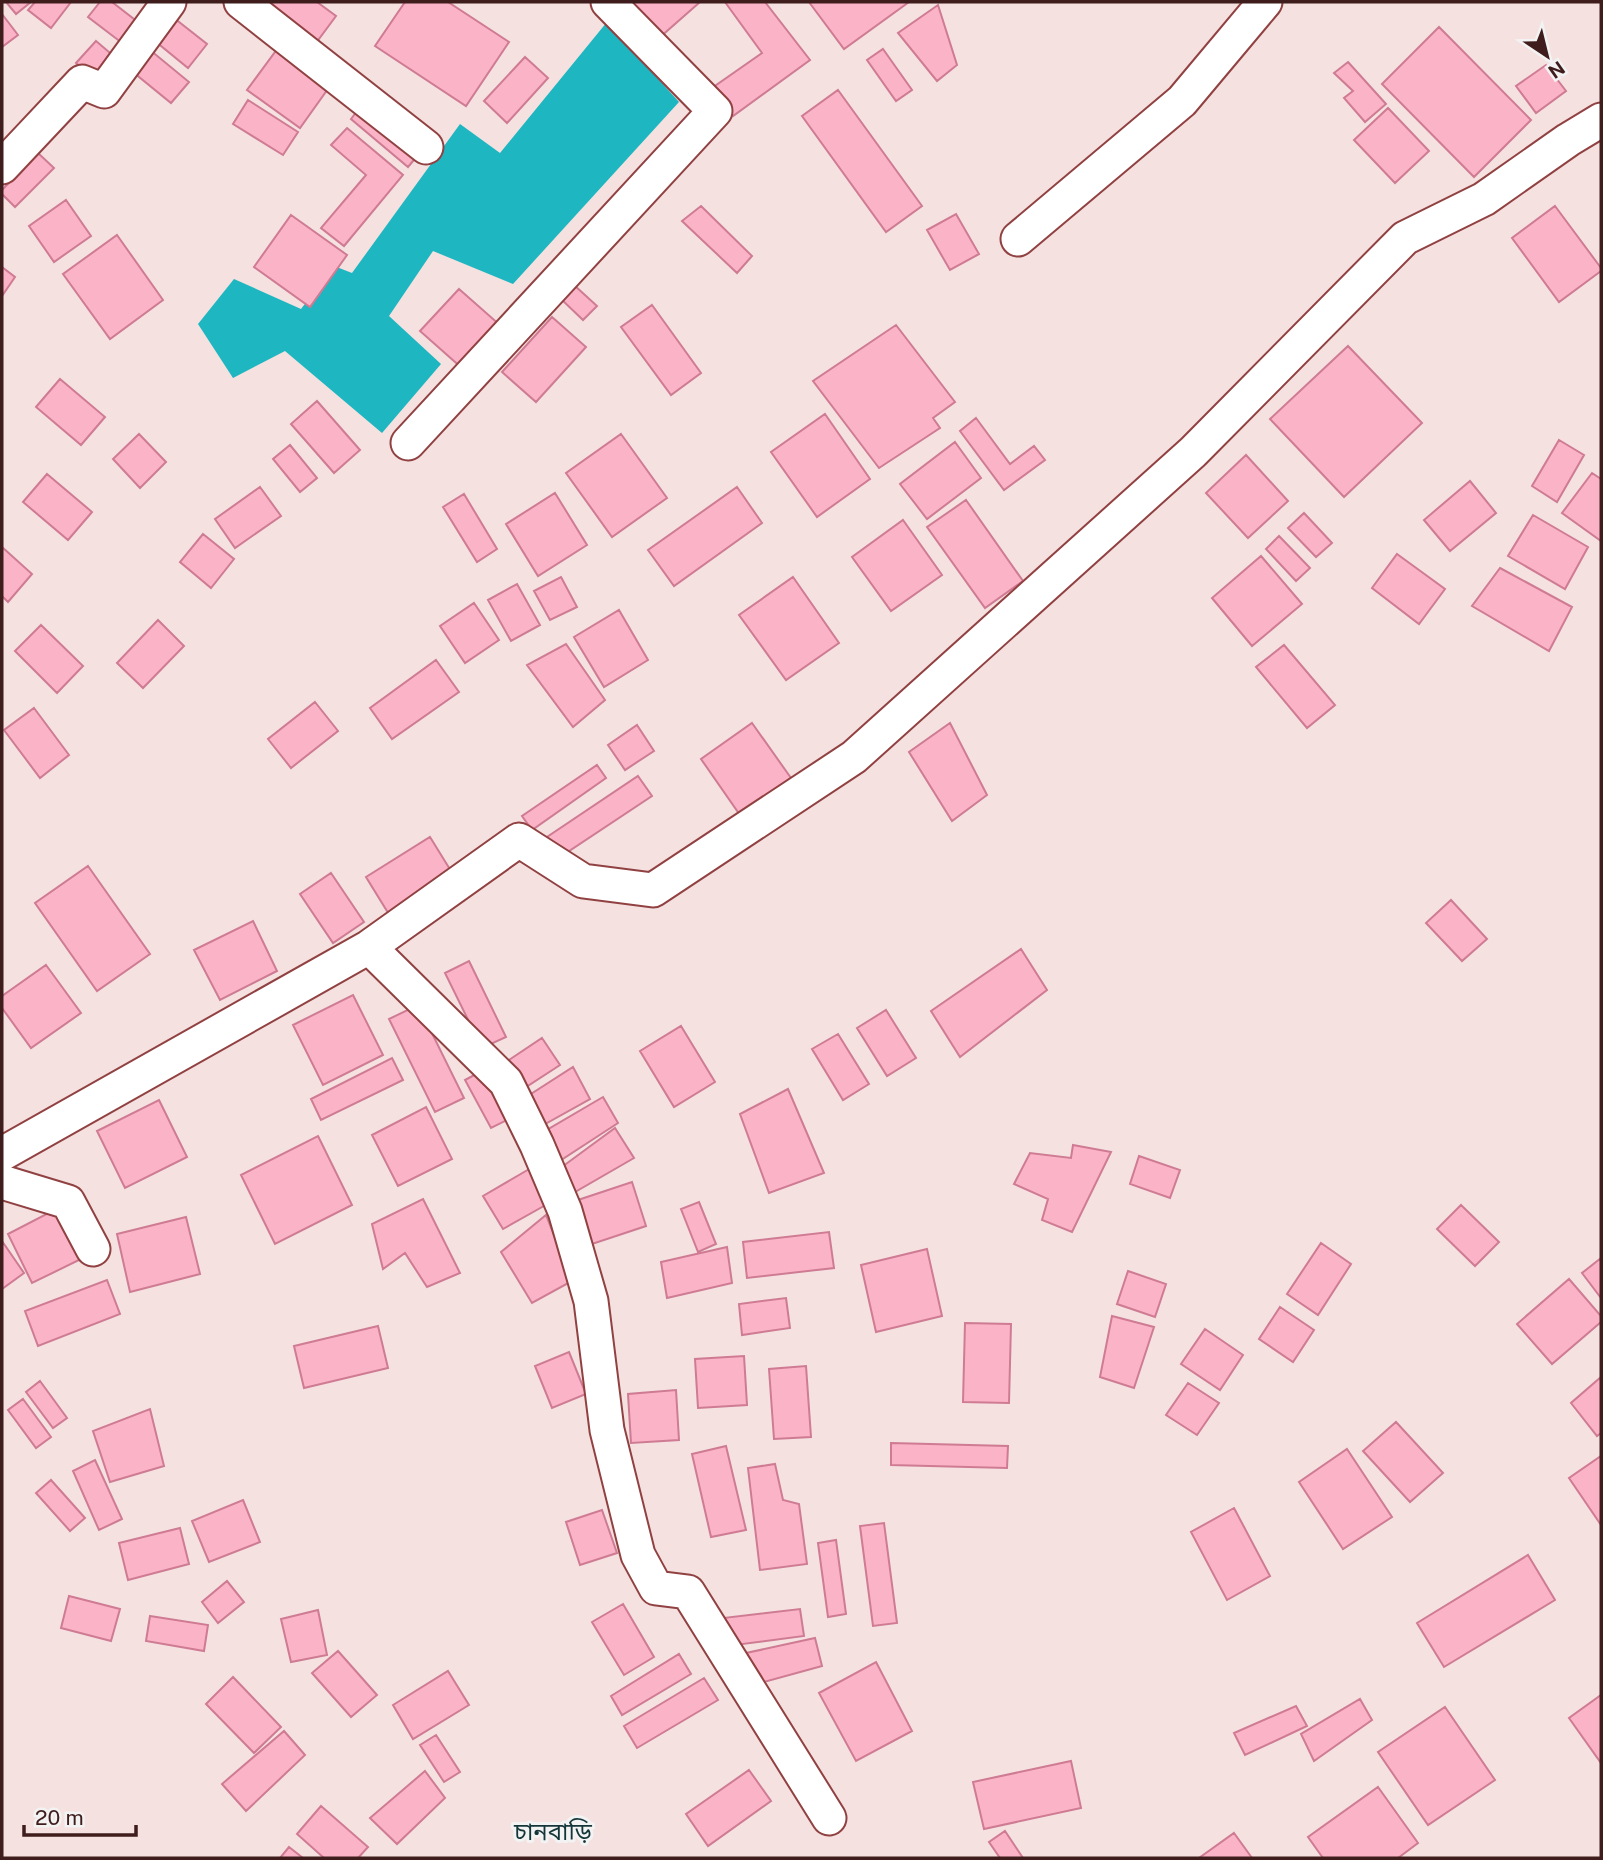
<svg xmlns="http://www.w3.org/2000/svg" width="1603" height="1860" font-family="'Public Sans','Noto Sans Bengali',sans-serif">
  <rect width="100%" height="100%" fill="#f4e1e0"/>
  <path fill="#1eb6c0" d="M607 22 679 102 513 284 433 251 389 316 441 364 382 433 285 351 233 378 198 324 234 279 301 309 334 266 352 273 460 124 500 153Z"/>
  <path fill="#fbb4c7" stroke="#cf7b93" stroke-width="2" d="M6 2H31L16 14Z
    M35 2H71L51 28 28 10Z
    M100 2H112L139 23 122 43 88 17Z
    M245 2H317L336 16 310 51Z
    M405 2H448L509 42 466 106 375 46Z
    M626 2H700L659 38Z
    M725 2H765L810 60 733 116 712 88 762 53Z
    M809 2H909L844 49Z
    M938 5 957 65 937 81 898 33Z
    M2 14 18 35 2 47Z
    M174 18 207 44 188 68 155 41Z
    M1439 27 1531 120 1474 177 1382 84Z
    M96 41 116 58 96 81 76 63Z
    M278 48 330 86 300 128 247 90Z
    M883 49 912 90 896 101 867 60Z
    M150 50 189 82 171 103 133 72Z
    M525 57 548 78 507 123 484 101Z
    M1348 62 1386 104 1365 122 1344 98 1353 91 1334 73Z
    M1546 65 1566 91 1536 113 1516 86Z
    M838 90 922 206 886 232 802 116Z
    M248 100 298 132 283 155 233 124Z
    M361 106 418 155 408 167 351 119Z
    M1388 108 1429 151 1395 183 1354 140Z
    M347 128 403 175 344 246 321 228 366 175 331 145Z
    M38 153 54 168 15 207 2 194V190Z
    M66 200 91 236 54 262 29 226Z
    M701 206 752 256 737 273 682 221Z
    M1555 206 1601 268V271L1559 302 1512 238Z
    M956 214 979 254 950 270 927 230Z
    M291 215 347 255 310 307 254 267Z
    M117 235 163 300 110 339 63 274Z
    M2 267 15 277 2 296Z
    M574 285 597 306 583 320 561 299Z
    M459 289 501 326 463 369 420 331Z
    M652 305 701 373 671 395 621 327Z
    M552 317 586 347 536 402 502 372Z
    M896 325 955 402 933 418 940 428 879 468 813 381Z
    M1348 346 1422 423 1344 497 1270 419Z
    M60 379 105 417 81 445 36 407Z
    M317 401 360 450 334 473 291 424Z
    M825 414 870 479 817 517 771 452Z
    M976 418 1010 464 1034 446 1045 460 1004 490 960 431Z
    M139 434 166 462 140 488 113 459Z
    M621 434 667 498 612 537 566 473Z
    M1559 440 1584 455 1557 502 1532 486Z
    M955 442 981 478 927 519 900 484Z
    M290 445 317 478 300 492 273 459Z
    M1246 455 1288 501 1248 538 1206 493Z
    M1592 473 1601 479V541L1562 513Z
    M47 474 92 512 68 540 23 502Z
    M1470 481 1496 513 1450 551 1424 520Z
    M260 487 281 516 235 548 215 519Z
    M737 487 762 523 674 586 648 550Z
    M555 493 587 545 538 576 506 524Z
    M464 494 497 549 477 562 443 507Z
    M966 500 1023 581 985 608 927 527Z
    M1304 513 1332 543 1316 557 1288 528Z
    M1533 515 1588 547 1565 589 1508 556Z
    M903 520 942 575 891 611 852 557Z
    M203 534 234 559 211 588 180 562Z
    M1279 536 1310 568 1296 581 1266 549Z
    M2 547 32 574 8 602 2 596Z
    M1397 554 1445 589 1419 624 1372 588Z
    M1261 556 1302 604 1252 646 1212 598Z
    M1500 568 1572 607 1549 651 1472 606Z
    M561 577 577 607 550 620 534 591Z
    M793 577 839 643 786 680 739 615Z
    M517 584 540 625 511 641 488 600Z
    M474 603 499 640 465 663 440 626Z
    M619 610 648 660 604 687 574 637Z
    M158 620 184 646 143 688 117 663Z
    M41 625 83 666 57 693 15 651Z
    M566 644 605 700 573 727 527 665Z
    M1284 645 1335 705 1307 728 1256 667Z
    M436 660 459 692 392 739 370 708Z
    M315 702 338 731 291 768 268 739Z
    M34 708 69 755 40 778 4 730Z
    M752 723 791 778 740 815 701 759Z
    M950 723 987 795 952 821 909 752Z
    M637 725 654 751 625 770 608 745Z
    M597 765 606 778 532 830 522 816Z
    M638 776 652 796 554 861 541 841Z
    M430 837 459 884 395 924 366 877Z
    M88 866 150 954 97 991 35 903Z
    M331 873 364 922 333 943 300 894Z
    M1451 900 1487 939 1462 961 1426 923Z
    M253 921 277 971 220 1000 194 950Z
    M1021 949 1047 990 960 1057 931 1011Z
    M469 961 506 1037 482 1048 445 973Z
    M46 965 81 1013 31 1048 2 1008V996Z
    M353 995 383 1055 323 1085 293 1025Z
    M418 1005 464 1098 435 1112 389 1019Z
    M886 1010 916 1058 887 1076 857 1028Z
    M681 1026 715 1082 674 1107 640 1051Z
    M838 1034 869 1084 843 1100 812 1049Z
    M542 1038 560 1065 523 1089 506 1062Z
    M392 1058 403 1080 321 1120 311 1099Z
    M489 1067 515 1116 491 1128 465 1080Z
    M573 1067 590 1099 538 1128 520 1101Z
    M788 1089 824 1173 769 1193 740 1114Z
    M603 1097 618 1123 555 1164 540 1134Z
    M159 1100 187 1157 125 1188 97 1131Z
    M426 1107 452 1159 398 1186 372 1135Z
    M615 1128 634 1158 575 1192 555 1172Z
    M318 1136 352 1205 275 1244 241 1175Z
    M1073 1145 1111 1152 1072 1232 1042 1220 1048 1199 1014 1184 1030 1153 1071 1158Z
    M1139 1156 1180 1170 1170 1198 1130 1184Z
    M531 1168 551 1202 503 1229 483 1196Z
    M632 1182 646 1226 589 1245 575 1201Z
    M423 1199 460 1273 427 1287 405 1253 383 1269 372 1224Z
    M699 1202 716 1244 698 1252 681 1209Z
    M1461 1205 1499 1242 1475 1266 1437 1229Z
    M58 1208 83 1258 32 1283 8 1234Z
    M546 1215 572 1281 532 1303 501 1252Z
    M186 1217 200 1274 130 1292 117 1234Z
    M829 1232 834 1268 747 1278 743 1242Z
    M2 1241 24 1273 2 1289Z
    M1321 1243 1351 1264 1318 1315 1287 1294Z
    M727 1247 732 1283 667 1298 661 1262Z
    M927 1249 942 1316 876 1332 861 1265Z
    M1601 1258V1298L1582 1273Z
    M1128 1271 1166 1284 1155 1317 1117 1304Z
    M1569 1279 1601 1316V1322L1552 1364 1517 1324Z
    M107 1280 120 1314 38 1346 25 1311Z
    M786 1298 790 1328 742 1335 739 1304Z
    M1280 1307 1314 1330 1293 1362 1259 1339Z
    M1112 1316 1154 1327 1134 1388 1100 1377Z
    M965 1323 1011 1324 1009 1403 963 1402Z
    M378 1326 388 1368 304 1388 294 1346Z
    M1205 1329 1243 1355 1220 1390 1181 1364Z
    M569 1352 586 1394 552 1408 535 1366Z
    M744 1356 747 1405 698 1408 695 1359Z
    M806 1366 811 1437 774 1439 769 1369Z
    M1601 1377V1433L1597 1436 1571 1403Z
    M40 1381 67 1418 53 1428 26 1392Z
    M1188 1383 1219 1403 1197 1435 1166 1415Z
    M676 1390 679 1440 631 1443 628 1394Z
    M23 1399 51 1437 36 1448 8 1410Z
    M150 1409 164 1466 110 1482 93 1431Z
    M1396 1422 1443 1473 1410 1502 1363 1451Z
    M891 1443 1008 1446 1007 1468 891 1465Z
    M726 1446 746 1530 711 1537 692 1454Z
    M1347 1449 1392 1517 1343 1549 1299 1482Z
    M1601 1456V1525L1569 1478Z
    M95 1460 122 1519 99 1530 73 1471Z
    M775 1464 783 1500 799 1504 807 1564 760 1570 748 1468Z
    M51 1480 85 1518 70 1531 36 1493Z
    M243 1500 260 1542 209 1562 192 1521Z
    M1234 1508 1270 1576 1227 1600 1191 1532Z
    M602 1510 617 1553 580 1565 566 1522Z
    M884 1523 897 1623 873 1626 860 1526Z
    M180 1528 189 1564 128 1580 119 1543Z
    M836 1540 846 1614 828 1617 818 1543Z
    M1528 1555 1555 1600 1444 1667 1417 1623Z
    M227 1581 244 1602 218 1623 202 1602Z
    M69 1596 120 1609 111 1641 61 1628Z
    M623 1604 654 1657 624 1675 592 1622Z
    M800 1609 804 1636 727 1646 723 1618Z
    M318 1610 327 1655 291 1662 281 1619Z
    M150 1616 208 1625 204 1651 146 1641Z
    M815 1638 822 1666 760 1683 737 1655Z
    M338 1651 377 1695 351 1717 312 1673Z
    M679 1654 691 1674 622 1715 611 1696Z
    M876 1662 912 1731 856 1761 819 1693Z
    M448 1671 469 1705 413 1739 393 1705Z
    M233 1677 281 1727 254 1753 206 1704Z
    M704 1678 718 1700 637 1748 624 1726Z
    M1601 1695V1763L1569 1718Z
    M1360 1699 1372 1720 1314 1761 1301 1734Z
    M1296 1706 1307 1726 1245 1755 1234 1733Z
    M1445 1707 1495 1780 1428 1825 1378 1752Z
    M284 1731 305 1755 246 1811 222 1784Z
    M436 1735 460 1772 444 1782 420 1745Z
    M1071 1761 1081 1808 984 1829 973 1782Z
    M749 1770 771 1801 708 1846 686 1814Z
    M425 1771 445 1798 397 1844 370 1818Z
    M1378 1787 1418 1843 1398 1858H1323L1308 1837Z
    M321 1806 368 1847 358 1858H324L297 1834Z
    M1005 1831 1023 1858H1000L989 1842Z
    M1234 1833 1252 1858H1199Z
    M289 1847 303 1858H280Z"/>
  <g fill="none" stroke-linecap="round" stroke-linejoin="round">
    <g stroke="#914141" stroke-width="37">
      <path id="street" d="M241 2 426 147
        M2 167 82 82 104 91 169 2
        M1018 239 1182 101 1265 2
        M408 443 715 111 608 2
        M369 947 506 1082 537 1145 565 1211 591 1301 607 1430 638 1555 656 1588 688 1592 829 1818
        M2 1154 369 947 519 840 583 881 653 890 854 757 1193 452 1405 238 1484 199 1568 140 1601 120
        M2 1182 68 1202 93 1249"/>
    </g>
    <use href="#street" stroke="#fff" stroke-width="33"/>
  </g>
  <g text-anchor="middle" dominant-baseline="central" stroke-width="6" stroke-linejoin="round" paint-order="stroke">
    <g font-size="24" fill="#143639" stroke="#f3f3f3">
      <text x="553" y="1831">চানবাড়ি</text>
    </g>
  </g>
  <rect width="1603" height="1860" fill="none" stroke="#3f1d1c" stroke-width="7"/>
  <g transform="translate(1547 56) rotate(145)" stroke="#f3f3f3" stroke-width="5" paint-order="stroke">
  <path d="M0-5L12 26L0 18L-12 26Z" fill="#3f1d1c"/>
  <text y="-10" font-size="19" font-weight="bold" text-anchor="middle" fill="#3f1d1c">N</text>
  </g>
  <path d="M24 1825v10h112v-10" fill="none" stroke="#3f1d1c" stroke-width="3.5"/>
  <text x="35" y="1825" font-size="21" fill="#3f1d1c" stroke="#f3f3f3" stroke-width="5" paint-order="stroke">20 m</text>
</svg>
